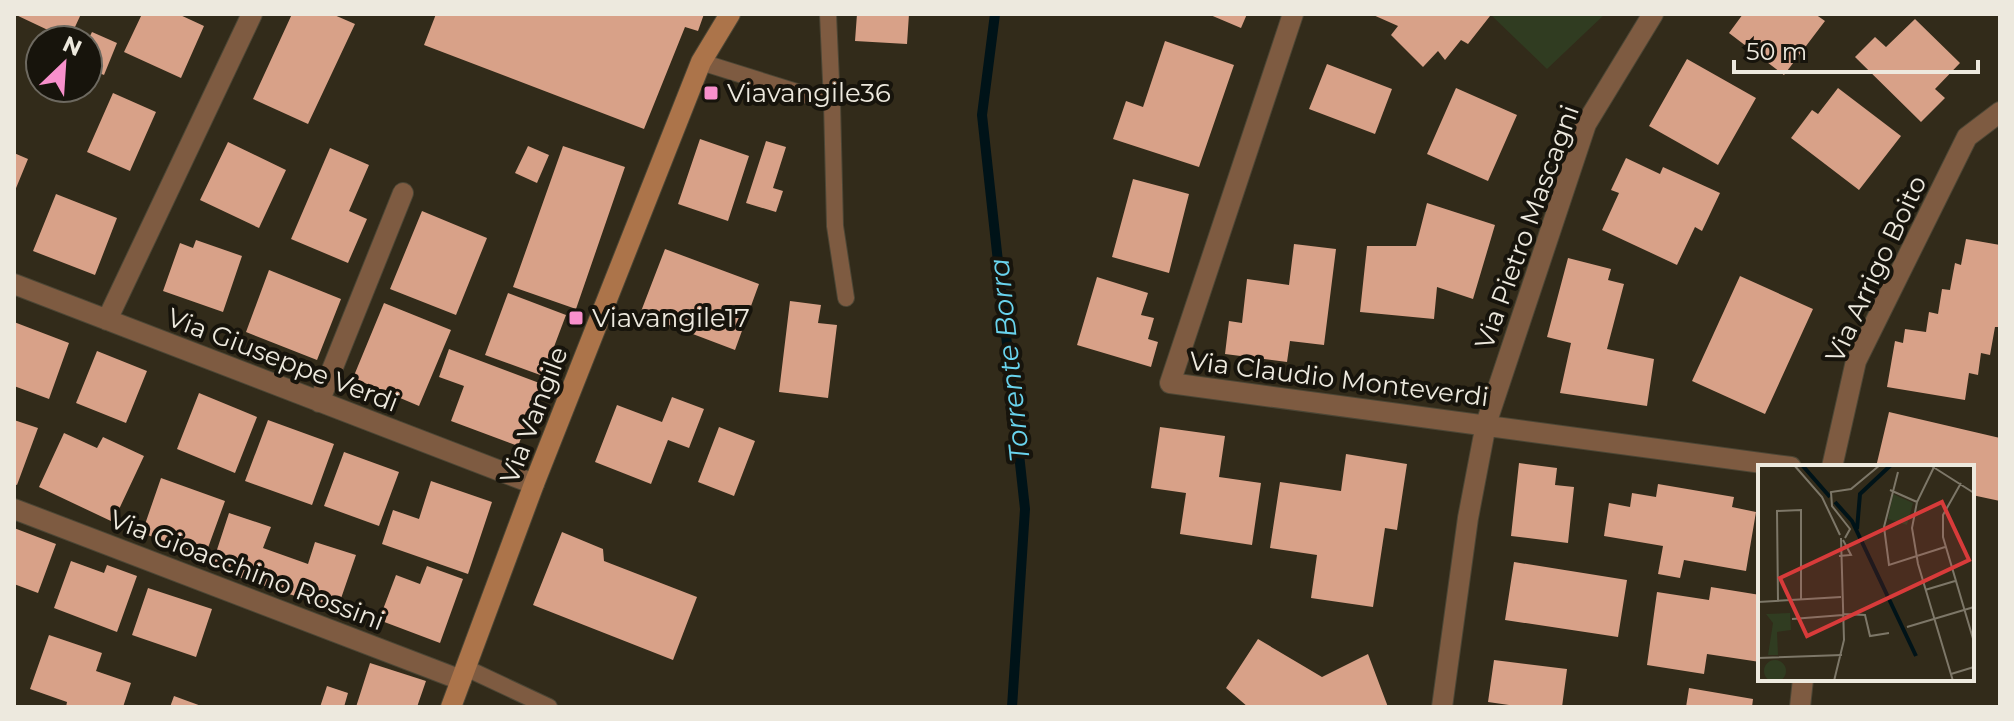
<svg xmlns="http://www.w3.org/2000/svg" width="2014" height="721" font-family="Montserrat,sans-serif">
  <rect width="100%" height="100%" fill="#322b1a"/>
  <path fill="#303c21" d="M1490 14H1605L1547 69Z"/>
  <g fill="none" stroke-linecap="round" stroke-linejoin="round">
    <path stroke="#001318" stroke-width="10" d="M995 14 982 115 1025 509 1012 707"/>
  </g>
  <path fill="#d8a188" d="M14 14H81L69 40Z
    M142 14H178L204 26 181 78 124 52Z
    M292 14H332L355 24 308 124 253 99Z
    M436 14H704L698 31 685 27 644 129 424 45Z
    M857 14H909L907 44 855 41Z
    M1208 14H1247L1241 28Z
    M1371 14H1488L1490 16 1468 44 1461 40 1445 60 1438 51 1423 67 1391 35 1398 26Z
    M1743 14H1815L1825 21 1784 75 1729 33Z
    M1915 19 1960 63 1935 89 1945 98 1921 122 1855 57 1875 37 1886 47Z
    M92 32 117 43 104 75 88 68V40Z
    M1165 41 1234 65 1199 167 1113 139 1126 101 1143 107Z
    M1687 59 1756 98 1718 165 1649 126Z
    M1327 64 1392 89 1375 134 1309 109Z
    M1456 88 1517 115 1488 181 1427 154Z
    M1838 88 1901 136 1859 190 1791 138 1812 110 1818 114Z
    M113 93 156 112 130 171 87 152Z
    M700 139 749 156 728 221 678 204Z
    M766 141 786 147 773 188 783 191 776 212 746 203Z
    M228 142 286 170 259 228 200 200Z
    M528 146 549 155 537 183 515 173Z
    M563 146 625 167 576 309 513 287Z
    M330 148 369 165 349 211 367 219 348 263 291 239Z
    M14 153 28 159 14 193Z
    M1626 158 1660 174 1663 167 1720 193 1702 231 1695 227 1677 265 1602 230 1619 193 1611 190Z
    M1133 179 1189 194 1169 273 1112 257Z
    M56 194 117 218 95 275 33 251Z
    M1427 203 1495 225 1473 299 1437 287 1434 319 1360 312 1367 246H1416Z
    M422 211 487 238 456 315 390 289Z
    M1966 239 2000 245V327H1995L1990 355 1981 353 1978 375 1969 373 1965 400 1887 387 1895 341 1903 343 1905 329 1926 332 1929 312 1938 314 1942 289 1950 290 1955 263 1961 265Z
    M196 240 242 256 223 312 163 291 180 243 193 248Z
    M1294 244 1336 249 1324 345 1290 341 1287 362 1225 354 1229 321 1242 323 1247 279 1289 285Z
    M665 249 759 284 735 350 640 314Z
    M1568 258 1611 269 1608 280 1624 284 1607 349 1654 359 1647 406 1560 393 1571 343 1547 337Z
    M269 270 341 299 317 360 246 332Z
    M1740 276 1813 309 1765 414 1692 381Z
    M1097 277 1148 293 1141 315 1154 318 1148 339 1158 342 1151 367 1077 345Z
    M508 293 566 315 543 376 485 355Z
    M790 301 821 305 818 323 837 325 828 398 779 392Z
    M384 303 451 330 419 406 353 378Z
    M14 322 69 343 49 399 14 386Z
    M449 349 542 384 518 446 451 421 464 386 439 377Z
    M97 351 147 371 126 423 76 403Z
    M199 393 257 417 235 473 177 449Z
    M672 397 704 409 689 448 668 440 651 484 595 462 617 405 662 422Z
    M1889 412 2000 438V501L1972 495V467H1876Z
    M14 420 38 428 17 485 14 484Z
    M268 420 334 444 312 505 245 481Z
    M719 427 755 441 734 496 698 482Z
    M1160 427 1225 436 1219 477 1261 483 1252 545 1180 534 1186 493 1151 488Z
    M64 433 97 448 103 437 144 456 113 522 39 487Z
    M344 452 399 472 379 526 324 506Z
    M1346 454 1407 464 1397 530 1385 528 1373 607 1311 598 1317 555 1270 548 1280 482 1341 491Z
    M1519 463 1557 468 1555 485 1574 487 1568 543 1511 536Z
    M161 478 225 501 205 556 142 533Z
    M431 481 492 502 468 574 382 544 393 510 419 519Z
    M1658 484 1734 497 1732 507 1756 512 1746 571 1684 560 1680 578 1658 574 1663 546 1604 536 1609 503 1630 507 1632 493 1656 497Z
    M229 513 271 527 263 548 308 564 315 542 356 555 337 610 211 568Z
    M14 528 56 544 38 593 14 584Z
    M562 532 603 549 604 561 697 597 673 660 533 605Z
    M71 561 104 573 107 565 137 576 117 632 54 608Z
    M1514 562 1627 580 1618 637 1505 620Z
    M427 566 463 579 440 643 379 620 396 575 420 584Z
    M1711 587 1760 595V662L1707 654 1704 674 1647 665 1657 592 1709 600Z
    M148 588 212 609 196 657 132 635Z
    M49 635 102 653 96 671 131 683 123 707H66L67 702 30 689Z
    M1258 639 1322 677 1368 654 1388 707H1248L1226 688Z
    M1494 660 1567 669 1562 707H1523L1488 702Z
    M370 663 426 681 417 707H356Z
    M327 686 348 693 344 707H320Z
    M1689 688 1753 699 1752 707H1686Z
    M174 696 204 707H170Z"/>
  <g fill="none" stroke-linecap="round" stroke-linejoin="round">
    <g stroke="#4c4635" stroke-width="18">
      <path id="lane" d="M701 62 832 103 828 14
        M832 103 835 226 846 298
        M466 668 549 707"/>
    </g>
    <g stroke="#4c4635" stroke-width="22">
      <path id="street" d="M1293 14 1170 383 1791 467
        M14 284 534 484
        M107 320 252 14
        M319 402 403 193
        M1832 467 1856 361 1967 137 2000 112
        M14 509 461 680
        M1442 707 1468 518 1486 424 1586 124 1653 14
        M1800 707 1803 679"/>
    </g>
    <g stroke="#4c4635" stroke-width="22">
      <path id="secondary" d="M451 707 534 484 701 62 730 14"/>
    </g>
    <use href="#lane" stroke="#7e5b41" stroke-width="16"/>
    <use href="#street" stroke="#7e5b41" stroke-width="20"/>
    <use href="#secondary" stroke="#ac744a" stroke-width="20"/>
  </g>
  <g fill="#f890cc" stroke="#17140c" stroke-width="3">
    <rect x="703" y="85" width="16" height="16" rx="4"/>
    <rect x="568" y="310" width="16" height="16" rx="4"/>
  </g>
  <g text-anchor="middle" dominant-baseline="central" stroke-width="8" stroke-linejoin="round" paint-order="stroke">
    <g font-size="26" fill="#ede9de" stroke="#17140c" text-anchor="start">
      <text x="727" y="93">Viavangile36</text>
      <text x="592" y="318">Viavangile17</text>
    </g>
    <g font-size="26" fill="#ede9de" stroke="#17140c">
      <text transform="translate(1527 227) rotate(-70)">Via Pietro Mascagni</text>
      <text transform="translate(1876 269) rotate(-65)">Via Arrigo Boito</text>
      <text transform="translate(283 360) rotate(21)">Via Giuseppe Verdi</text>
      <text transform="translate(1339 379) rotate(7)">Via Claudio Monteverdi</text>
      <text transform="translate(534 415) rotate(-69)">Via Vangile</text>
      <text transform="translate(247 570) rotate(21)">Via Gioacchino Rossini</text>
    </g>
    <g font-size="28" font-style="italic" fill="#69d4ee" stroke="#17140c">
      <text transform="translate(1009 360) rotate(-96)">Torrente Borra</text>
    </g>
  </g>
  <g transform="translate(1758 465)">
    <rect width="216" height="216" fill="#322b1a"/>
    <path d="M135 29 155 38 149 60 130 54ZM32 148 33 165 19 167 20 190H10L15 158 8 149ZM6 206a11 11 0 1 1 22 0a11 11 0 1 1-22 0Z" fill="#303c21"/>
    <path fill="none" stroke="#001318" stroke-width="4" d="M44 0 72 32M77 37 94 56 158 191M99 64 102 29 133 0"/>
    <path fill="none" stroke="#7d7768" stroke-width="2" d="M36 0 64 32 82 70M172 0 216 28M177 0 159 37 154 63 160 99 195 216M140 7 126 62 131 100 187 82M203 18 185 50V72L216 177M132 25 159 37M87 73 92 64 74 41 73 27 93 24 122 0M81 91 93 90 85 75M167 125 197 116M20 136 19 46 43 45V135M0 137 83 132M85 149 107 150 112 171 131 168M34 154 85 150M149 162 216 142M0 193 84 190M193 209 216 202M76 216 86 175 83 73"/>
    <path fill="#d83b3a" fill-opacity="0.15" stroke="#d83b3a" stroke-width="4" d="M184 37 211 95 49 171 22 113Z"/>
    <rect width="216" height="216" fill="none" stroke="#ede9de" stroke-width="4"/>
  </g>
  <rect width="2014" height="721" fill="none" stroke="#ede9de" stroke-width="32"/>
  <g transform="translate(64 64) rotate(25)"><circle r="38" fill="#17140c" stroke="#6d6960" stroke-width="2"/>
  <path d="M0-6L14 30L0 20L-14 30Z" fill="#f890cc"/>
  <text y="-12" font-size="22" font-weight="bold" text-anchor="middle" fill="#ede9de">N</text>
  </g>
  <path d="M1734 60v12h244v-12" fill="none" stroke="#ede9de" stroke-width="4"/>
  <text x="1746" y="60" font-size="24" fill="#ede9de" stroke="#17140c" stroke-width="6" paint-order="stroke">50 m</text>
</svg>
